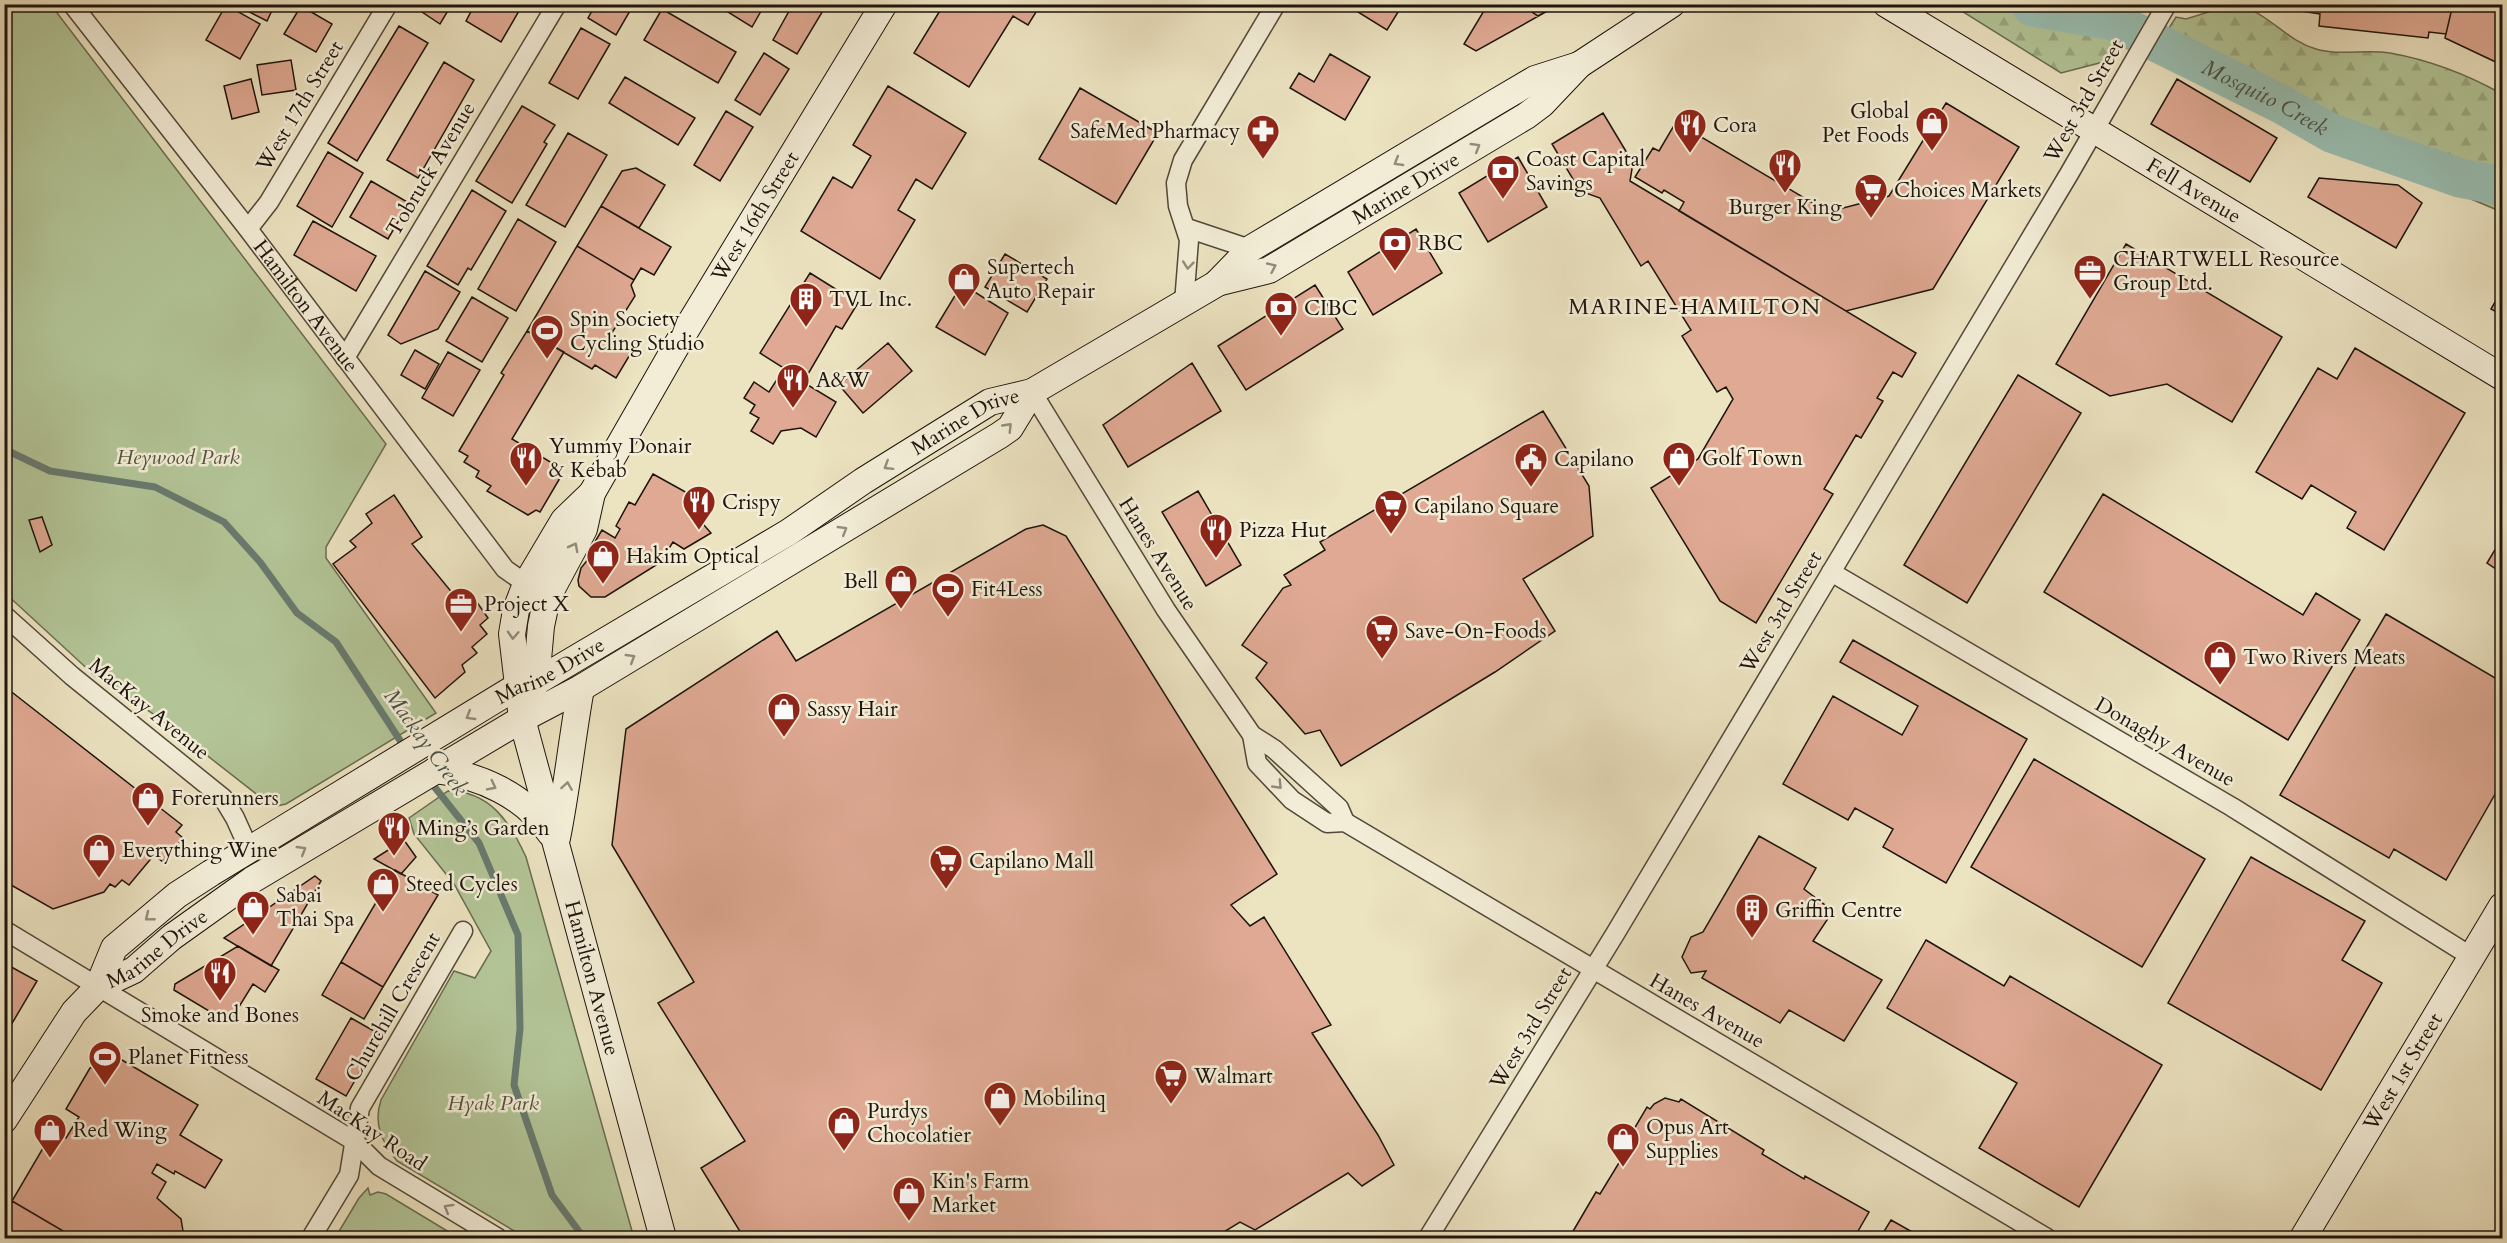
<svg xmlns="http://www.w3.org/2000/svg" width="2507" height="1243" font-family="Cardo,serif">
  <defs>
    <pattern id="forest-firs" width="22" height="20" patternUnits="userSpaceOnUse" patternTransform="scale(1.5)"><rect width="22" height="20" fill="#b3c597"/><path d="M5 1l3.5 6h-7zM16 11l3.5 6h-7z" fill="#9aa881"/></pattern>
  </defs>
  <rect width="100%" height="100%" fill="#ece3c1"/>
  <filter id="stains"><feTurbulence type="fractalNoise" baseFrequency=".00333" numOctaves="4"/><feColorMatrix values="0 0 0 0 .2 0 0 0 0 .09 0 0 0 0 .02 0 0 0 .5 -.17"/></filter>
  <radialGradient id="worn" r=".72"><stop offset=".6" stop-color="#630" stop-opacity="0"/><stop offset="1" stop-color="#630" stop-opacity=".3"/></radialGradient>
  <path fill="url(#forest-firs)" stroke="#686c52" stroke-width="1.5" d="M1952 5 2141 4V5L2107 61 2061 73Z
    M2231 5C2265 7 2282 39 2316 49 2339 56 2366 49 2390 53 2429 60 2468 75 2502 94V212L2307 130 2150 58 2176 17 2186 19Z"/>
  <path fill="#b3c597" stroke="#686c52" stroke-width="1.5" d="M5 5H51L386 444 326 547V558L436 713 286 804 277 806 269 804 158 717 94 675 5 593Z
    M448 791C490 791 510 822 526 857L634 1238H526L397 1161C382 1142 373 1124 381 1100L454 971 475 978 491 951 454 884 414 834 409 818Z
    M368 1188 370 1195 378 1192 386 1194 459 1238H335L359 1198Z"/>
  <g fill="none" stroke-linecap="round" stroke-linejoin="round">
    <path stroke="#687a6f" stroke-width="7" d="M4 449 50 471 155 487 224 522 260 562 297 613 336 642 405 748
      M429 780 479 843 518 935 520 1029 514 1085 552 1195 584 1238"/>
    <path stroke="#99beb1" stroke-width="39" id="s1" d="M2030 4 2032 7 2113 21 2281 104 2331 133 2460 178 2502 186"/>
  </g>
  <path fill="#dfa993" stroke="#1e140c" stroke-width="1.5" d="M234 4H275L267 21Z
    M410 4H452L440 24Z
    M475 4H523L501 42 466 21Z
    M596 4H634L616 35 588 18Z
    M715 4H765L752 27Z
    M793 4H817L824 9 797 54 773 40Z
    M944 4H1041L1028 25 1013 16 969 87 914 53Z
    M1345 4H1403L1387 30Z
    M1488 4H1560L1476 51 1464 44Z
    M1520 4H1560L1538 16Z
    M2283 4H2453L2446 34 2429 32 2428 38 2319 26 2320 14 2282 8Z
    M2453 4H2502V65L2445 38Z
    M226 5 260 24 240 59 206 40Z
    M301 6 332 24 316 52 284 34Z
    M662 9 736 52 718 83 644 40Z
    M399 26 428 43 357 161 328 143Z
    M581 28 610 44 578 99 549 83Z
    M764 53 789 69 760 115 735 100Z
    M1330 54 1370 77 1345 120 1290 88 1299 73 1314 82Z
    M291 60 296 90 262 95 257 65Z
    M444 62 474 80 418 178 387 160Z
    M625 77 695 118 678 145 609 103Z
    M251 79 259 112 232 119 224 86Z
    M2177 79 2277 138 2250 182 2151 124Z
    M888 86 966 133 932 189 916 179 898 210 915 220 880 279 801 231 833 177 852 188 871 156 853 145Z
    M1080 88 1158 133 1116 204 1039 159Z
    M1946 103 2019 147 1933 289 1846 311 1679 211 1684 202 1664 190 1662 193 1635 177 1653 148 1659 151 1676 122 1828 212 1889 196Z
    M522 106 555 125 544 142 547 144 512 203 476 181Z
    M726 111 753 127 720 181 694 165Z
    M1603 113 1633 163 1630 181 1916 353 1902 377 1893 372 1877 398 1883 401 1861 438 1856 435 1824 489 1833 494 1756 623 1720 601 1651 488 1698 459 1733 399 1726 387 1717 392 1682 336 1691 330 1648 261 1641 266 1600 198 1580 191 1552 144Z
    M568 133 607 155 565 227 526 205Z
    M328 152 363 173 332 227 297 206Z
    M1518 157 1547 207 1488 242 1459 193Z
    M636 168 665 185 639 228 601 206 622 171Z
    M2319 178 2398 185 2422 203 2396 248 2308 197Z
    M371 181 409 203 388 239 350 217Z
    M472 190 506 211 471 270 468 268 458 285 427 266Z
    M601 206 671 247 654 275 641 268 634 280 577 246Z
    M518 219 556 242 516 311 478 289Z
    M313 221 376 256 356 291 294 255Z
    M1416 229 1442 273 1373 315 1348 272Z
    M2126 244 2282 337 2232 422 2167 384 2110 396 2056 364Z
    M577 246 634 280 631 285 635 296 608 339 631 353 616 378 595 365 592 369 527 331Z
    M1005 254 1047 279 1027 312 985 287Z
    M425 271 460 292 438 329 401 344 388 335Z
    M810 273 858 303 842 329 836 326 804 381 760 353Z
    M962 284 1008 313 985 355 936 327Z
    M1315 285 1343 329 1246 390 1218 346Z
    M2502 290V315L2491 309Z
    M472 297 508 318 482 362 446 341Z
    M527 331 564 352 512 439 557 466 554 470 560 478 540 512 536 510 528 515 487 491 491 486 476 477 479 471 464 462 468 456 459 451 504 375 501 373Z
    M888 343 912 371 863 413 839 385Z
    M2355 348 2465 413 2384 550 2347 528 2356 512 2311 485 2302 499 2256 472 2318 368 2337 379Z
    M415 350 439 364 425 389 401 375Z
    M448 352 480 370 453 416 422 398Z
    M1192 363 1221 411 1128 467 1103 425Z
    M783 370 836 402 816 437 801 428 781 431 773 444 751 431 759 418 750 413 755 405 744 398 754 382 769 392Z
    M2018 375 2081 413 1967 603 1904 565Z
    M1543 411 1589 486 1593 536 1523 579 1555 631 1495 672 1341 766 1320 730 1305 734 1256 678 1267 663 1242 645 1283 588 1291 585 1284 575 1325 550 1320 542Z
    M653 474 709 505 704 513 709 515 703 524 711 533 684 549 673 542 666 553 669 557 605 597H591L579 586 578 580 581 568 594 552 590 550 602 530 615 538 620 529 616 526 629 502 635 505Z
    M1198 491 1241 565 1206 586 1162 512Z
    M2103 494 2303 615 2316 593 2360 620 2288 740 2044 592Z
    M394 495 422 537 412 544 463 606 474 598 488 618 480 625 487 634 472 647 477 653 462 665 465 672 435 698 333 564 356 547 350 541 372 523 366 514Z
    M42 517 52 545 40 552 29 520Z
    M1043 525 1066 536 1277 874 1231 905 1250 926 1264 917 1331 1025 1312 1033 1378 1135 1394 1165 1362 1186 1348 1173 1255 1230 1240 1222 1214 1238H904L903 1236 899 1238H744L701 1168 745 1141 658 1003 694 982 612 845 626 729 777 631 796 661 1026 529Z
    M2502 538V573L2487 563Z
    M2386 614 2502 682V782L2446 880 2394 849 2389 858 2280 795Z
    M1853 640 2027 739 1946 883 1883 847 1893 829 1855 808 1848 820 1783 784 1833 696 1902 735 1918 706 1840 662Z
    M4 686 182 825 176 832 183 838 163 862 154 855 129 885 122 880 115 887 110 884 104 892 53 909 4 881Z
    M2034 759 2205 859 2142 967 1971 867Z
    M1759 836 1816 868 1804 889 1833 911 1813 941 1882 980 1844 1041 1789 1010 1780 1023 1702 978 1706 971 1691 973 1682 957 1691 937 1703 932Z
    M404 840 416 857 401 874 374 859Z
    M2251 857 2365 921 2342 960 2382 983 2321 1090 2168 1003Z
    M395 870 438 895 383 987 341 962Z
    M315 876 321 881 271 966 224 938Z
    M1926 940 2004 986 2010 976 2162 1065 2079 1207 1979 1148 2017 1083 1887 1008Z
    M238 946 279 970 265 992 253 984 229 1023 174 990 175 984Z
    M341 962 383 987 364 1019 322 995Z
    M4 963 37 981 4 1037Z
    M351 1018 381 1035 346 1096 316 1079Z
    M122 1060 198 1105 180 1135 222 1160 205 1188 175 1171 174 1174 157 1164 152 1173 166 1182 157 1198 181 1219 183 1231 176 1238H75L12 1201 53 1131 66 1138 79 1117 66 1109 90 1068Z
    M1665 1098 1679 1102 1681 1099 1764 1150 1762 1154 1804 1179 1805 1176 1869 1212 1854 1238H1574L1575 1236 1572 1233 1596 1192 1600 1194 1625 1153 1621 1151 1647 1107 1650 1109 1654 1104Z
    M12 1201 75 1238H4V1214Z
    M1891 1220 1923 1238H1880Z"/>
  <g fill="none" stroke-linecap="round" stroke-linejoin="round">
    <g stroke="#524839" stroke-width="21">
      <g id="street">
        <path id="s2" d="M72 4 248 229 505 569 535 590"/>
        <path d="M1187 228 1250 249"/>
        <path d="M248 229 269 202 388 4"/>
        <path d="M1184 303 1189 240 1178 206 1176 183 1183 160 1276 4"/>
        <path d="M345 358 557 4"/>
        <path d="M1032 392 1166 610 1252 735 1274 749 1339 808 1345 822"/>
        <path d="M1831 572 2232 807 2472 957"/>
        <path d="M4 615 72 676 223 798 235 818 249 849"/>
        <path d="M1252 735 1257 763 1292 800 1327 823 1345 822 2047 1238"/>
        <path d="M4 930 354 1141 379 1166 498 1238"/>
        <path d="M311 1238 349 1175 360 1108 463 931"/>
        <path d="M1428 1238 1615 934 2069 174 2167 4"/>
      </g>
    </g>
    <g stroke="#1e140c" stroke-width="28">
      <g id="secondary">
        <path id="s3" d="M1886 4 2502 377"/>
        <path id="s4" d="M1217 283 1269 270 1526 116 1542 104 1579 65 1672 4"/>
        <path d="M531 694 536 682 541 626 547 598 584 529 592 493"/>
        <path d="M436 770C480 775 525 796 550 833"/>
        <path d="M557 838C567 788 572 738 581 688"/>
        <path id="s5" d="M98 987 114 948 177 895 211 873 516 687 536 682 789 532 863 481 990 402 1032 392 1216 284 1250 249 1496 102 1535 79 1579 65"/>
        <path id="s6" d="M4 1120 74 1012 98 987 134 970 172 937 252 880 522 719 581 688 1000 435 1010 428 1032 392"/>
        <path id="s7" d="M663 1238 522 719 512 634 516 610 526 584 564 520 592 493 678 343 884 4"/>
        <path id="s8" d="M2303 1238 2502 906"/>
      </g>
    </g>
    <use href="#street" stroke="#f3edd7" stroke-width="18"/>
    <use href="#secondary" stroke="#f3edd7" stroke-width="26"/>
  </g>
  <defs><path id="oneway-chevron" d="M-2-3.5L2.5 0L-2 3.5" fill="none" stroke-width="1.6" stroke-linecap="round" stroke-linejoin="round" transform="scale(1.5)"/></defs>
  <g stroke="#938b7c">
    <use href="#oneway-chevron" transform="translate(1476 147) rotate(-31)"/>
    <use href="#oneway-chevron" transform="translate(1398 162) rotate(149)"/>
    <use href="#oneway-chevron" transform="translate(1188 265) rotate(96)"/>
    <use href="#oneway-chevron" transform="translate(1272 267) rotate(-25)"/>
    <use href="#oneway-chevron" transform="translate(1008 427) rotate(-46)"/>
    <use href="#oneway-chevron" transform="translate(888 466) rotate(148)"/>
    <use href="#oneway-chevron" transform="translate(843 530) rotate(-31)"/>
    <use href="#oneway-chevron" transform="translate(574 547) rotate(-62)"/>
    <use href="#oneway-chevron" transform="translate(513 635) rotate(93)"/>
    <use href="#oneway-chevron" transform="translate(631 658) rotate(-31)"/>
    <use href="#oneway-chevron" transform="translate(470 716) rotate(149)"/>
    <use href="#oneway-chevron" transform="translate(1278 785) rotate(46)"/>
    <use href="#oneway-chevron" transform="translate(492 786) rotate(27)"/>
    <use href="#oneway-chevron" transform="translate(567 786) rotate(-81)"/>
    <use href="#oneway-chevron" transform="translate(302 850) rotate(-31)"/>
    <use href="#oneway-chevron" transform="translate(149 917) rotate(141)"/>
    <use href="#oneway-chevron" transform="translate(448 1208) rotate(-149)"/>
  </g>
  <defs>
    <g id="shop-pin" transform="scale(1.725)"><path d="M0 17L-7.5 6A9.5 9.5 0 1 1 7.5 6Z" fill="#8f2418" stroke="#f3edd7"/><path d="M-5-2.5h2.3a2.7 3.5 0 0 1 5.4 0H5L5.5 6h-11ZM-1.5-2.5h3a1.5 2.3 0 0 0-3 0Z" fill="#fff"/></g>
    <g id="restaurant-pin" transform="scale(1.725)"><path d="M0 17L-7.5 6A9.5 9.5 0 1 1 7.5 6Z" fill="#8f2418" stroke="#f3edd7"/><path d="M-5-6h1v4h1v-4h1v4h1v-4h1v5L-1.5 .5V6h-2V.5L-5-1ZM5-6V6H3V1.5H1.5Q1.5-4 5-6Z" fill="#fff"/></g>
    <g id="pharmacy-pin" transform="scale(1.725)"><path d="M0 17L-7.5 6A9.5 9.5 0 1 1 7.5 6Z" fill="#8f2418" stroke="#f3edd7"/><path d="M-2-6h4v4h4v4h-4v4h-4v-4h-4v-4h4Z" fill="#fff"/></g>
    <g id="bank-pin" transform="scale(1.725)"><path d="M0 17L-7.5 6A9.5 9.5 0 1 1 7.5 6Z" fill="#8f2418" stroke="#f3edd7"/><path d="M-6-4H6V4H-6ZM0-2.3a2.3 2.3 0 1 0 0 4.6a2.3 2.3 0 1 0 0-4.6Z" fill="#fff"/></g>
    <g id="supermarket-pin" transform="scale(1.725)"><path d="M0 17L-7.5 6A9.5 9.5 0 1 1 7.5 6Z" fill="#8f2418" stroke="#f3edd7"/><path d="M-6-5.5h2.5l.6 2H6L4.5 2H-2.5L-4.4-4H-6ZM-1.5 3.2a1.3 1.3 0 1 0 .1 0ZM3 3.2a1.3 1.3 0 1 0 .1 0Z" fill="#fff"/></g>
    <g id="office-pin" transform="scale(1.725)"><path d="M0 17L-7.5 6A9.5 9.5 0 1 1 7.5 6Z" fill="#8f2418" stroke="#f3edd7"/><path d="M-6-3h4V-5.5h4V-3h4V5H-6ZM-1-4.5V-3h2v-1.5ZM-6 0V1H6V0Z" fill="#fff"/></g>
    <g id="building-pin" transform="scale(1.725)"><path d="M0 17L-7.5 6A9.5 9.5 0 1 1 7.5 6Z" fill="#8f2418" stroke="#f3edd7"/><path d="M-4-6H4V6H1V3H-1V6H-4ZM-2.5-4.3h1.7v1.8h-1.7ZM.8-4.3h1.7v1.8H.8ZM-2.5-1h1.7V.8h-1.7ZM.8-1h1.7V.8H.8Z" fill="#fff"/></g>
    <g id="stadium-pin" transform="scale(1.725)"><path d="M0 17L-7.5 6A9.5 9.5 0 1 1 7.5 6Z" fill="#8f2418" stroke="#f3edd7"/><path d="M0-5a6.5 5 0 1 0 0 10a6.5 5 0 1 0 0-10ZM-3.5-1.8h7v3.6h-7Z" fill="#fff"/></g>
    <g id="civic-pin" transform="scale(1.725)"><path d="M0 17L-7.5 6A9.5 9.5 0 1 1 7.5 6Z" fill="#8f2418" stroke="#f3edd7"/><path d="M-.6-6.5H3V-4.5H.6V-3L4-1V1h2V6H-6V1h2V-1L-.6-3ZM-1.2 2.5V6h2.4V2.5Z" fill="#fff"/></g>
  </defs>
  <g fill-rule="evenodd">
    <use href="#shop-pin" x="1932" y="123"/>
    <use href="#restaurant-pin" x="1690" y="125"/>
    <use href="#pharmacy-pin" x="1263" y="131"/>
    <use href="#restaurant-pin" x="1785" y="165"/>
    <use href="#bank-pin" x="1503" y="171"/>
    <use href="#supermarket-pin" x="1871" y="190"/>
    <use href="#bank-pin" x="1395" y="243"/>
    <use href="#office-pin" x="2090" y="271"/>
    <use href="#shop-pin" x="964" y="279"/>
    <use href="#building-pin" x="806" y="299"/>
    <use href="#bank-pin" x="1281" y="308"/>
    <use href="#stadium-pin" x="547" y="331"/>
    <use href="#restaurant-pin" x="793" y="380"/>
    <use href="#restaurant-pin" x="526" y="458"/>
    <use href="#shop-pin" x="1679" y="458"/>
    <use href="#civic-pin" x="1531" y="459"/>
    <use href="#restaurant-pin" x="699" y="502"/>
    <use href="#supermarket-pin" x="1391" y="506"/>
    <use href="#restaurant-pin" x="1216" y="530"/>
    <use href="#shop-pin" x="603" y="556"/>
    <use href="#shop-pin" x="901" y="581"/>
    <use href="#stadium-pin" x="948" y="589"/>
    <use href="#office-pin" x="461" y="604"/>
    <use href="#supermarket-pin" x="1382" y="631"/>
    <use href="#shop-pin" x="2220" y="657"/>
    <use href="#shop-pin" x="784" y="709"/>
    <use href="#shop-pin" x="148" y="798"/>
    <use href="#restaurant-pin" x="394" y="828"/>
    <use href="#shop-pin" x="99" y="850"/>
    <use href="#supermarket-pin" x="946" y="861"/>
    <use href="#shop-pin" x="383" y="884"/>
    <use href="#shop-pin" x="253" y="907"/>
    <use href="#building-pin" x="1752" y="910"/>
    <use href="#restaurant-pin" x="220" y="973"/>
    <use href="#stadium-pin" x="105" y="1057"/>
    <use href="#supermarket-pin" x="1171" y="1076"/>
    <use href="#shop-pin" x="1000" y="1098"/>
    <use href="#shop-pin" x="844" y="1123"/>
    <use href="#shop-pin" x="50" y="1130"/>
    <use href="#shop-pin" x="1623" y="1139"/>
    <use href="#shop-pin" x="909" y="1193"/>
  </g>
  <g text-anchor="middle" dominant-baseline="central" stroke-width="5" stroke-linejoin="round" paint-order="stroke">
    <g font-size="21" fill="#1e140c" stroke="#f3edd7">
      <text transform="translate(2084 101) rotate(-60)">West 3rd Street</text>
      <text transform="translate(300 106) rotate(-59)">West 17th Street</text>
      <text transform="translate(431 169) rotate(-59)">Tobruck Avenue</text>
      <text stroke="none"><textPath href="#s4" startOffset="213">Marine Drive</textPath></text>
      <text stroke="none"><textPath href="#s3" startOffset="360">Fell Avenue</textPath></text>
      <text stroke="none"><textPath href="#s7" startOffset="1110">West 16th Street</textPath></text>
      <text stroke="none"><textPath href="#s2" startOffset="382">Hamilton Avenue</textPath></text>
      <text stroke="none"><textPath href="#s5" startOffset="1046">Marine Drive</textPath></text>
      <text transform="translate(1158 554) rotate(58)">Hanes Avenue</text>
      <text transform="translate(1781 612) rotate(-59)">West 3rd Street</text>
      <text stroke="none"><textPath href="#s5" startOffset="560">Marine Drive</textPath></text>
      <text transform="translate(149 709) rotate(39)">MacKay Avenue</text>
      <text transform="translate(2165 742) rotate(30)">Donaghy Avenue</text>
      <text stroke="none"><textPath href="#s6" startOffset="234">Marine Drive</textPath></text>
      <text transform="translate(592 978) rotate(75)">Hamilton Avenue</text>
      <text transform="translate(393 1007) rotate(-60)">Churchill Crescent</text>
      <text transform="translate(1707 1011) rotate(30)">Hanes Avenue</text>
      <text transform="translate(1531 1028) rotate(-59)">West 3rd Street</text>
      <text stroke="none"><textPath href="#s8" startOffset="194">West 1st Street</textPath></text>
      <text transform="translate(372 1131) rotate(34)">MacKay Road</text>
    </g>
    <g font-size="21" fill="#1e140c" stroke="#f3edd7" text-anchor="start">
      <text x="1909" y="111" text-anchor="end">Global<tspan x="1909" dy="24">Pet Foods</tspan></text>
      <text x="1713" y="125">Cora</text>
      <text x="1240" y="131" text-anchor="end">SafeMed Pharmacy</text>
      <text x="1526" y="159">Coast Capital<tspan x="1526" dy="24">Savings</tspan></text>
      <text x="1894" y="190">Choices Markets</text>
      <text x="1785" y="207" text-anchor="middle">Burger King</text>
      <text x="1418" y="243">RBC</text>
      <text x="2113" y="259">CHARTWELL Resource<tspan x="2113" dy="24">Group Ltd.</tspan></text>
      <text x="987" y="267">Supertech<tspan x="987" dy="24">Auto Repair</tspan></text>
      <text x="829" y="299">TVL Inc.</text>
      <text x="1304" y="308">CIBC</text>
      <text x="570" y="319">Spin Society<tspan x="570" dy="24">Cycling Studio</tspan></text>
      <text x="816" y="380">A&amp;W</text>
      <text x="549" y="446">Yummy Donair<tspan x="549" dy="24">&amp; Kebab</tspan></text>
      <text x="1702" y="458">Golf Town</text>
      <text x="1554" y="459">Capilano</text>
      <text x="722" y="502">Crispy</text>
      <text x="1414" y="506">Capilano Square</text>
      <text x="1239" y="530">Pizza Hut</text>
      <text x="626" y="556">Hakim Optical</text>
      <text x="878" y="581" text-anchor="end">Bell</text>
      <text x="971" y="589">Fit4Less</text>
      <text x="484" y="604">Project X</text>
      <text x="1405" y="631">Save-On-Foods</text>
      <text x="2243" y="657">Two Rivers Meats</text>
      <text x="807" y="709">Sassy Hair</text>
      <text x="171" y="798">Forerunners</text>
      <text x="417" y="828">Ming’s Garden</text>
      <text x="122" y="850">Everything Wine</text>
      <text x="969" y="861">Capilano Mall</text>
      <text x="406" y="884">Steed Cycles</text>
      <text x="276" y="895">Sabai<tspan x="276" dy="24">Thai Spa</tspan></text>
      <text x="1775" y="910">Griffin Centre</text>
      <text x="220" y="1015" text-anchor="middle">Smoke and Bones</text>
      <text x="128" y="1057">Planet Fitness</text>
      <text x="1194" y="1076">Walmart</text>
      <text x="1023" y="1098">Mobilinq</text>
      <text x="867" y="1111">Purdys<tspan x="867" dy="24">Chocolatier</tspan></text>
      <text x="1646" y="1127">Opus Art<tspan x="1646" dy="24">Supplies</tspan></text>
      <text x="73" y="1130">Red Wing</text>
      <text x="932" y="1181">Kin's Farm<tspan x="932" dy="24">Market</tspan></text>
    </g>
    <g font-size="21" font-style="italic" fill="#52523d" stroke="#f3edd7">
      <text x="178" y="457">Heywood Park</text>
      <text x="493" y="1103">Hyak Park</text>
    </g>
    <g font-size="22" font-style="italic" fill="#495046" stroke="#f3edd7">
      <text stroke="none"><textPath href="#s1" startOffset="256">Mosquito Creek</textPath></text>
      <text transform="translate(426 742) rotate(54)">Mackay Creek</text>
    </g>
    <g font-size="22" letter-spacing="1.5" fill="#1e140c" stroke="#f3edd7">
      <text x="1695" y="307">MARINE-HAMILTON</text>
    </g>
  </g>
  <rect width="2507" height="1243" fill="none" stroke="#ece3c1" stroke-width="24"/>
  <rect x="6" y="6" width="2495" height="1231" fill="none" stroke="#1e140c" stroke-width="3"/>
  <rect x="12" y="12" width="2483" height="1219" fill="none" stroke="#1e140c" stroke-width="1.5"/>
  <rect width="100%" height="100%" filter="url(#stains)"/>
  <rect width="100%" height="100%" fill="url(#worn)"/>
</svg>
